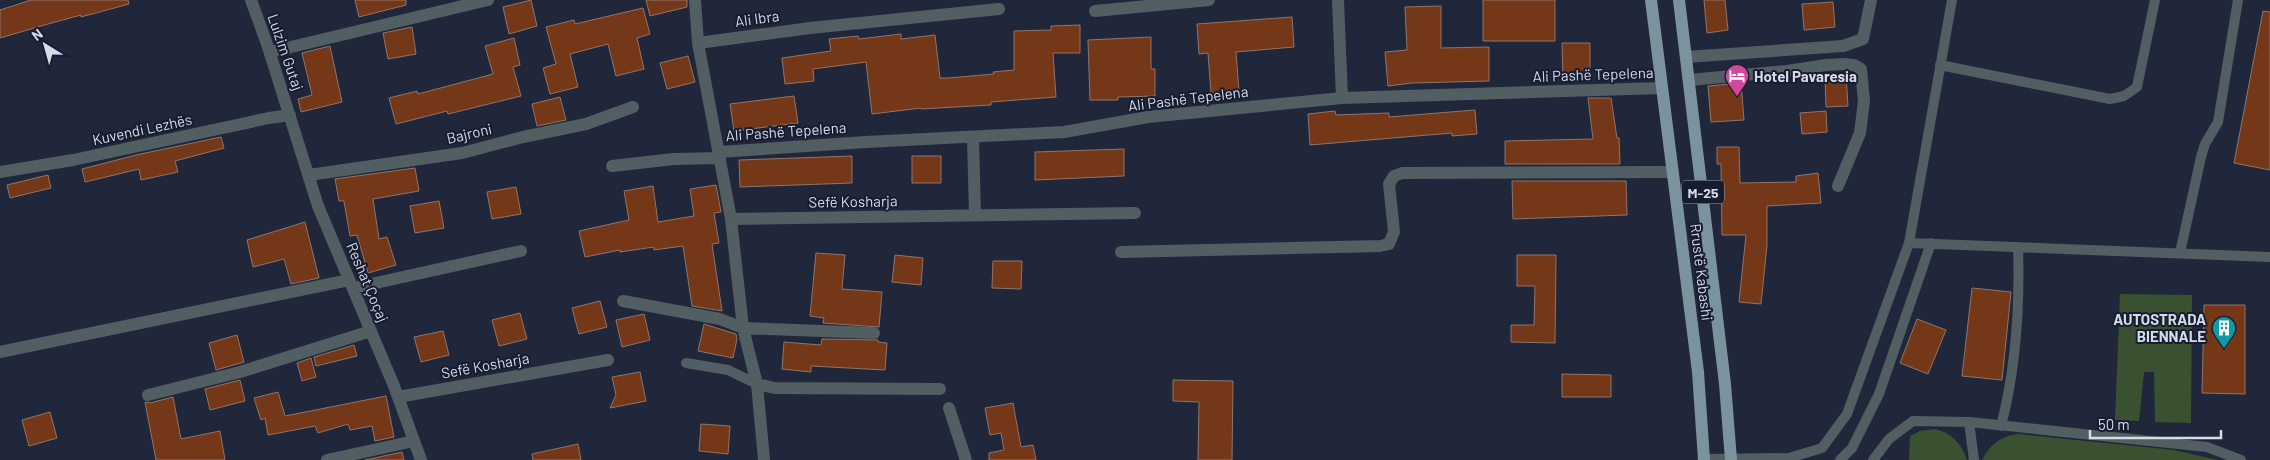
<svg xmlns="http://www.w3.org/2000/svg" width="2270" height="460" font-family="Barlow,sans-serif">
  <rect width="100%" height="100%" fill="#20273a"/>
  <path fill="#3a5131" d="M2120 294 2192 295 2191 423 2155 422 2154 372H2144L2139 421 2115 420Z
    M1935 429C1952 433 1961 443 1967 460H1909L1910 436 1920 431Z
    M2018 434 2174 450 2218 460H1982C1989 445 2001 436 2018 434Z"/>
  <path fill="#743718" stroke="#90756a" d="M31 0H128L129 4 81 17V15L48 24 0 38V10Z
    M355 0H406V5L359 17Z
    M531 0 537 26 509 34 503 7Z
    M646 0H687V7L650 16Z
    M1483 0H1555V41H1483Z
    M1704 0H1725L1728 30 1707 33Z
    M1833 2 1835 27 1804 30 1802 4Z
    M1441 6V48L1489 47V81L1412 83 1388 86 1385 52 1407 50 1405 7Z
    M643 8 650 34 637 38 644 69 616 76 608 44 570 54 578 87 550 94 543 68 556 64 546 27 574 20 575 24Z
    M2263 11 2270 12V170L2234 163Z
    M1292 17 1294 47 1236 52 1239 91 1211 93 1208 53 1199 54 1197 24Z
    M1080 25V53H1053L1056 97 991 102V105L921 109V108L872 114 866 62 813 69 814 81 785 84 782 58 831 51 829 39 858 36 859 39 901 34V39L935 35 940 78H948L994 74 993 72 1014 70V31L1051 30V26Z
    M412 27 416 54 388 59 383 33Z
    M1151 37V69H1155V96L1118 97V100H1090L1088 40Z
    M514 38 520 65 513 67 521 96 448 114 447 111 396 124 389 98 417 91 418 94 493 74 485 46Z
    M1562 43H1590V80H1563Z
    M330 46 342 102 301 112 298 99 312 95 302 53Z
    M688 56 695 82 667 89 660 63Z
    M1846 76 1848 106 1826 107 1825 77Z
    M1741 83 1744 120 1711 122 1708 86Z
    M794 96 798 123 734 131 730 104Z
    M560 97 566 120 537 126 532 104Z
    M1588 98H1611L1617 138H1619L1620 164H1505V141L1593 139Z
    M1475 110 1477 134 1452 136V133L1310 145 1308 114 1335 111 1336 115 1389 113V117Z
    M1826 111 1827 132 1802 134 1800 113Z
    M221 137 224 148 175 161 178 172 141 180 139 169 85 182 82 169 136 155Z
    M1717 147H1739L1740 183 1796 182V176L1818 173 1821 203 1767 206V245L1761 304 1739 302 1746 235H1722L1721 164H1717Z
    M1124 149V176L1035 180V152Z
    M852 156V183L740 187 739 160Z
    M912 156H941V183H912Z
    M415 168 419 191 373 199 379 239 387 237 396 265 368 273 357 235 350 236 344 201H339L335 179Z
    M48 175 51 188 10 198 7 185Z
    M1512 181H1626L1627 215 1513 219Z
    M716 185 721 212 714 213 719 243 712 244 722 311 692 306 683 246 654 250V247L620 252V250L585 257 579 231 629 220 624 191 653 186 658 222 694 216 690 189Z
    M516 187 521 214 492 219 487 192Z
    M439 201 444 228 415 233 410 206Z
    M305 222 319 278 291 284 284 259 253 267 247 240Z
    M816 253 845 255 842 289 882 292 879 327 823 323 824 318 810 316Z
    M895 255 923 258 921 285 892 282Z
    M1517 255H1556L1555 343 1511 342V325H1534L1535 286H1517Z
    M993 261H1022L1021 289 992 288Z
    M1972 288 2011 292 2002 380 1962 376Z
    M600 301 607 327 579 334 572 308Z
    M2204 305H2245V394L2202 393Z
    M520 313 527 339 499 346 492 320Z
    M644 314 650 340 622 347 616 320Z
    M1917 319 1946 330 1928 374 1900 363Z
    M704 324 736 334 737 339 733 358 698 351Z
    M443 331 449 355 421 362 414 337Z
    M237 335 244 362 216 370 209 343Z
    M822 339 878 340V342L887 343 885 370 811 366V372L782 369 784 342 821 345Z
    M354 345 357 356 316 366 314 357Z
    M311 358 316 377 302 381 297 363Z
    M640 372 646 401 610 408 616 395 612 377Z
    M1562 374 1611 375V397H1562Z
    M240 380 245 401 210 410 205 389Z
    M1173 380 1233 381 1232 460H1198L1199 402 1173 401Z
    M278 392 285 416 386 396 394 437 375 441 372 426 350 430 348 424 318 433 315 426 268 435 265 418 261 420 254 398Z
    M173 397 181 439 220 431 225 460H156L145 402 150 403Z
    M1013 403 1021 447 1033 445 1036 460H989V453L1004 450 1001 433 990 435 985 408Z
    M50 412 57 438 29 446 22 420Z
    M701 424 730 426 728 454 699 451Z
    M578 444 581 460H533L532 454Z
    M402 452 404 460H365Z"/>
  <g fill="none" stroke-linecap="round" stroke-linejoin="round">
    <path stroke="#515e62" stroke-width="10" d="M1940 65 2110 99 2124 96 2137 87 2155 0
      M1909 243 2270 257
      M2180 253 2201 157 2205 144 2218 122 2238 0
      M686 363 728 370 757 384
      M1969 422 1974 460
      M2001 426C2016 368 2020 307 2018 247
      M1704 459 1789 458 1822 448 1847 414 1909 243 1952 0
      M1840 460 1852 448 1879 394 1931 243
      M1873 460 1889 439 1913 421 1969 422 2207 447 2241 460"/>
    <path stroke="#515e62" stroke-width="12" d="M251 0 267 44 318 206 394 386 421 460
      M695 0 698 43 731 219 743 328 757 384 764 460
      M1338 0 1342 98
      M1095 11 1209 0
      M698 43 810 28 999 9
      M270 52 488 0
      M1686 57 1843 46 1863 39 1871 0
      M1689 80 1787 71 1826 65 1844 64 1854 65 1861 69 1864 101 1860 133 1838 186
      M973 138 975 215
      M719 152 866 142 1064 132 1148 117 1342 98 1662 88
      M612 166 674 159 720 158
      M0 172 73 160 269 118 290 115
      M309 175 462 153 523 137 586 124 633 107
      M731 219 1135 213
      M1121 252 1380 246 1389 244 1394 232 1389 184 1394 176 1402 173 1672 172
      M353 288 521 251
      M623 301 720 319 743 328 874 333
      M0 352 349 280
      M757 384 775 388 940 389
      M148 395 240 372 371 331
      M398 397 608 360
      M949 408 966 460
      M327 460 414 441"/>
    <path stroke="#7a939c" stroke-width="12" d="M1651 0 1698 372 1704 460
      M1679 0 1725 384 1731 460"/>
  </g>
  <defs>
    <g id="hotel-pin" transform="scale(1.25)"><path d="M0 17L-7.5 6A9.5 9.5 0 1 1 7.5 6Z" fill="#d1479c" stroke="#171d30"/><path d="M-6-4.5h1.5V1H6V5H4.5V3h-9V5H-6ZM-4 0a1.8 1.8 0 1 1 3.6 0ZM.5 0V-2.5h3Q6-2.5 6 0Z" fill="#fff"/></g>
    <g id="building-pin" transform="scale(1.25)"><path d="M0 17L-7.5 6A9.5 9.5 0 1 1 7.5 6Z" fill="#0f9aa8" stroke="#171d30"/><path d="M-4-6H4V6H1V3H-1V6H-4ZM-2.5-4.3h1.7v1.8h-1.7ZM.8-4.3h1.7v1.8H.8ZM-2.5-1h1.7V.8h-1.7ZM.8-1h1.7V.8H.8Z" fill="#fff"/></g>
  </defs>
  <g fill-rule="evenodd">
    <use href="#hotel-pin" x="1737" y="76"/>
    <use href="#building-pin" x="2224" y="328"/>
  </g>
  <g text-anchor="middle" dominant-baseline="central" stroke-width="4" stroke-linejoin="round" paint-order="stroke">
    <rect fill="#171d30" stroke="#9da2b1" stroke-width="1" x="1682" y="180.5" width="42" height="23" rx="4"/>
    <g font-size="14" font-weight="bold" fill="#d6dbe8">
      <text x="1703" y="192">M-25</text>
    </g>
    <g font-size="15" fill="#d6dbe8" stroke="#171d30">
      <text transform="translate(757 18) rotate(-8)">Ali Ibra</text>
      <text transform="translate(286 52) rotate(71)">Lulzim Gutaj</text>
      <text transform="translate(1593 74) rotate(-2)">Ali Pashë Tepelena</text>
      <text transform="translate(1188 98) rotate(-7)">Ali Pashë Tepelena</text>
      <text transform="translate(142 129) rotate(-12)">Kuvendi Lezhës</text>
      <text transform="translate(786 131) rotate(-4)">Ali Pashë Tepelena</text>
      <text transform="translate(469 133) rotate(-13)">Bajroni</text>
      <text transform="translate(853 201) rotate(-1)">Sefë Kosharja</text>
      <text transform="translate(1702 272) rotate(83)">Rrustë Kabashi</text>
      <text transform="translate(368 282) rotate(67)">Reshat Çoçaj</text>
      <text transform="translate(485 365) rotate(-10)">Sefë Kosharja</text>
    </g>
    <g font-size="15" font-weight="bold" fill="#d6dbe8" stroke="#171d30" text-anchor="start">
      <text x="1754" y="76">Hotel Pavaresia</text>
      <text x="2206" y="319" text-anchor="end">AUTOSTRADA<tspan x="2206" dy="17">BIENNALE</tspan></text>
    </g>
  </g>
  <g transform="translate(45 45) rotate(323)" stroke="#171d30" stroke-width="4" paint-order="stroke">
  <path d="M0-4L9 19L0 12L-9 19Z" fill="#d6dbe8"/>
  <text y="-8" font-size="14" font-weight="bold" text-anchor="middle" fill="#d6dbe8">N</text>
  </g>
  <path d="M2090 430v8h131v-8" fill="none" stroke="#d6dbe8" stroke-width="2.5"/>
  <text x="2098" y="430" font-size="15" fill="#d6dbe8" stroke="#171d30" stroke-width="4" paint-order="stroke">50 m</text>
</svg>
